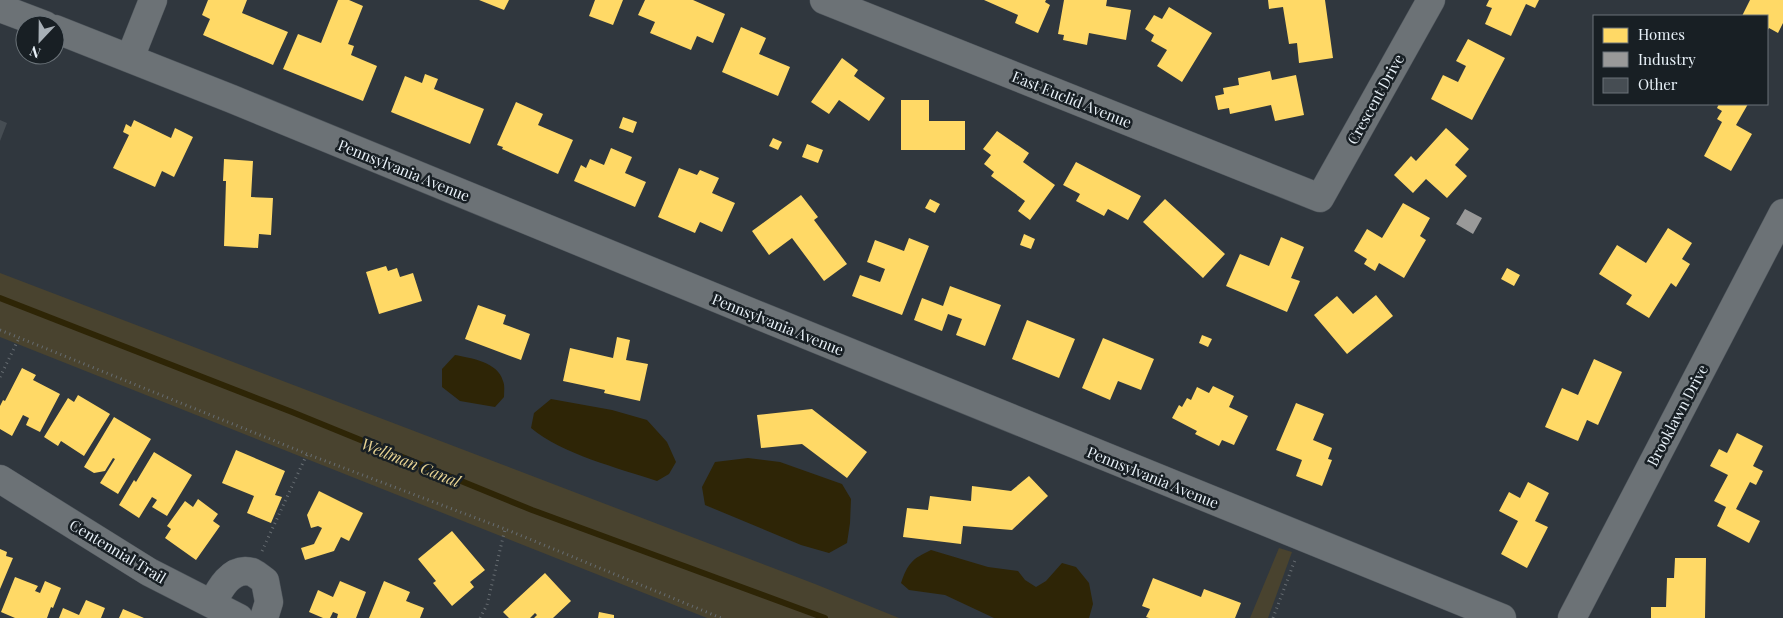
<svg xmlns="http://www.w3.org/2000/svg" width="1783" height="618" font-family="'Playfair Display',serif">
  <rect width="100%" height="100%" fill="#30373e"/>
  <path fill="#49432f" d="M0 273 815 584 899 618H707L0 337Z
    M1279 548 1292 552 1268 618H1250Z"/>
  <path fill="#2e2506" d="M455 355C471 358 498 362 503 381 505 385 504 392 504 397L495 407 460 401 442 387V369Z
    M551 399 612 410 647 420 667 442 676 462 669 474 657 481C618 468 562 454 531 428L534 413Z
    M748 458 780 462 842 484 851 499 850 523 847 543 829 553 801 545 705 505 702 487 715 462Z
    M931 550 988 567 1018 571 1025 580 1036 587 1046 581 1062 563 1076 567 1089 583 1093 604 1089 618H994L945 595 909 590 901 583C908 563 912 559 931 550Z"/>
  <path fill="#ffd966" d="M208 0H247L242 13 288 32 273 65 203 35 210 19 202 15Z
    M338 0H349L363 6 348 44 354 46 351 55 377 66 363 101 283 69 298 34 321 43Z
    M479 0H509L504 10Z
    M595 0H623L613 25 589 16Z
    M645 0H693L725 14 713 43 697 36 691 50 650 33 655 22 638 15Z
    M984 0H1046L1045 2 1050 5 1038 33 1015 23 1018 15Z
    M1064 0H1107L1106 6 1131 10 1126 40 1089 33 1087 45 1063 40 1064 35 1058 34Z
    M1268 0H1325L1333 58 1299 63 1297 43 1289 44 1283 7 1269 9Z
    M1489 0H1539L1535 8 1526 4 1511 36 1485 24 1492 8 1486 6Z
    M1750 0H1783V23L1778 33 1769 28 1767 31V16H1742Z
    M1169 7 1212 33 1182 82 1157 66 1167 50 1151 41 1154 35 1145 29 1154 15 1162 19Z
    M741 27 766 38 759 54 790 67 778 96 722 72Z
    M1468 39 1505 58 1472 120 1431 99 1443 75 1458 82 1466 66 1456 61Z
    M842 58 858 70 854 76 885 98 869 121 839 100 829 114 811 102Z
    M1270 71 1272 80 1296 75 1304 115 1275 121 1271 105 1230 114 1229 108 1218 110 1215 96 1224 94 1223 88 1239 85 1238 78Z
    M425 74 438 79 434 89 484 109 470 144 391 112 405 76 422 83Z
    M901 100H929V121H965V150H901Z
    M516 102 543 114 538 125 573 140 558 174 502 149 503 147 497 145Z
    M1719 104H1748L1736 125 1752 134 1731 171 1704 156 1722 122 1717 119 1722 111 1717 108Z
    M623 117 637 122 633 133 619 128Z
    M134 120 171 138 175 128 193 137 174 177 162 171 155 187 113 168 129 135 123 132 126 124 131 127Z
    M1446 128 1469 149 1455 165 1467 176 1447 198 1426 179 1413 193 1394 175 1411 156 1416 161Z
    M997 131 1029 153 1023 162 1055 185 1030 220 1018 211 1025 201 991 176 994 172 984 164 991 155 983 149Z
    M773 138 782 142 778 150 769 146Z
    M807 144 823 150 818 163 802 157Z
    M611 148 632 157 625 173 646 182 635 207 574 181 581 165 586 168 590 159 604 165Z
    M224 159 253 161 251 197 273 198 271 235 259 234 258 248 224 246 226 181H223Z
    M1076 162 1141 196 1128 220 1108 209 1104 216 1076 201 1080 194 1063 185Z
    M679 168 697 175 700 170 719 178 712 193 735 203 722 232 700 222 695 233 658 217Z
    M801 195 818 217 814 220 847 264 824 281 792 238 769 255 752 231Z
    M930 199 940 204 935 213 925 208Z
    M1165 199 1225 254 1203 278 1143 222Z
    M1403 203 1430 218 1420 236 1426 240 1404 278 1379 263 1375 271 1364 264 1367 259 1354 251 1367 229 1382 238Z
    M1668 228 1692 243 1682 259 1690 264 1676 287 1671 283 1649 318 1626 304 1632 295 1599 274 1617 245 1646 263Z
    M1024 234 1035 239 1031 249 1020 245Z
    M1281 237 1304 247 1291 278 1300 281 1287 312 1226 286 1240 254 1269 266Z
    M909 238 929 246 902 315 852 296 860 275 880 282 885 269 867 262 875 240 904 251Z
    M386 266 388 271 397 268 400 277 413 273 422 301 379 314 366 272Z
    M1507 268 1520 275 1514 286 1501 279Z
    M950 286 1001 305 985 346 956 335 962 319 948 314 942 331 914 320 922 298 943 306Z
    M1376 295 1393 316 1347 354 1314 315 1337 296 1353 314Z
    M478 305 506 315 503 324 530 334 521 360 465 339Z
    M1027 320 1075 339 1059 378 1012 359Z
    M1202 335 1212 339 1208 347 1199 343Z
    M617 337 630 340 626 360 648 364 640 401 604 393 605 390 563 381 570 348 613 358Z
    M1103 338 1154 359 1141 390 1118 381 1110 400 1082 388Z
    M1594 359 1622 372 1598 425 1587 420 1578 441 1545 427 1562 388 1578 395Z
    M22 368 36 375 33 380 60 394 40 432 26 425 29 418 23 415 12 436 0 429V406L3 400 5 401Z
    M1213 386 1234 396 1229 407 1248 416 1234 445 1222 440 1219 446 1195 434 1197 431 1172 418 1179 405 1182 407 1187 398 1191 400 1197 387 1209 393Z
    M78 395 110 414 84 456 61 441 58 446 44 437 68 398 74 402Z
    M1296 403 1324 414 1313 440 1332 448 1328 459 1332 460 1322 486 1296 476 1302 460 1276 450Z
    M812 409 867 452 847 478 802 444 761 448 757 415Z
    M114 417 151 439 118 494 100 483 115 459 113 458 105 471 94 473 84 467Z
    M1737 433 1763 446 1753 466 1763 471 1756 485 1750 482 1736 509 1760 521 1749 543 1717 526 1726 507 1714 501 1728 475 1710 466 1719 449 1727 453Z
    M236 450 285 471 275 495 282 497 271 523 247 513 254 496 222 483Z
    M154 452 192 475 167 516 152 507 157 500 152 497 139 518 119 505 134 480 136 482Z
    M1029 476 1048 496 1012 530 963 526 961 544 903 537 907 508 928 510 930 496 971 501 972 486 1011 491Z
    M1528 482 1549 493 1535 521 1548 527 1527 568 1501 554 1518 521 1499 511 1509 492 1520 498Z
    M319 491 363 513 349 541 341 537 334 551 305 560 301 548 314 544 322 528 318 526 311 528 307 515Z
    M198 499 218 514 213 521 220 526 196 560 165 538 171 529 167 526 185 501 193 507Z
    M452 531 485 570 470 582 474 587 452 606 433 583 436 581 418 559Z
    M0 549 7 552 6 556 13 558 0 589Z
    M1675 558H1706L1705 618H1651V607H1666L1667 578H1674Z
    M545 573 571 601 553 618H534L537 615 535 613 530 618H509L503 612Z
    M15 577 38 586 35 591 40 593 45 581 61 588 53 608 51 607 47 618H15L1 612Z
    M1153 578 1201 597 1204 589 1241 603 1235 618H1149L1146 617 1150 609 1142 606Z
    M340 581 366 592 356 618H337L338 614 333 612 330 618H323L309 612 318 590 333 597Z
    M384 581 410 592 406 601 424 608 420 618H369Z
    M86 600 105 608 101 618H59L63 608 79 615Z
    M123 609 144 618H119Z
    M599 612 614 615V618H598Z"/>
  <path fill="#999" d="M1465 209 1482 218 1473 234 1456 224Z"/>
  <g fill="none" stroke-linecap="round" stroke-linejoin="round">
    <path stroke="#2e2506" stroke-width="6" d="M0 298 292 412 532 510 825 618"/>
  </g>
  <path fill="#464d53" d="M0 120 7 123 0 141Z"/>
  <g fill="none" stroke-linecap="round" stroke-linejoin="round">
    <g stroke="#4e555b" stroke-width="29">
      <path id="minor" d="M824 0 1320 198 1431 0
        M0 8 45 25
        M55 29 232 99 765 318 1502 618
        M130 58 153 0
        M0 479 149 572 239 618
        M212 604C219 590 231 566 252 572 256 574 261 578 265 581L269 602 264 618
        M1572 618 1783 213"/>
    </g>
    <path stroke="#676d72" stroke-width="3" stroke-dasharray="1 4" stroke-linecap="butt" d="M0 330 307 454 505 529 721 618
      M0 377 19 338
      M262 551 307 454
      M480 618 487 605 505 529
      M1273 618 1295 560"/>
    <use href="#minor" stroke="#6c7276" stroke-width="28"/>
  </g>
  <g text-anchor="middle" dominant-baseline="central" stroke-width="5" stroke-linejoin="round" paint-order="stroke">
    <g font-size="15" fill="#e8f1f8" stroke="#181f24">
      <text transform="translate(1072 99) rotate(22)">East Euclid Avenue</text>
      <text transform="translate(1375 99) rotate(-61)">Crescent Drive</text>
      <text transform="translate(404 170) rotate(22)">Pennsylvania Avenue</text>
      <text transform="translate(778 324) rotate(22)">Pennsylvania Avenue</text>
      <text transform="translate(1677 415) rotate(-62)">Brooklawn Drive</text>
      <text transform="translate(1153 477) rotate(22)">Pennsylvania Avenue</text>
      <text transform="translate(118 551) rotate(31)">Centennial Trail</text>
    </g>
    <g font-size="16" font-style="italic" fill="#e6d292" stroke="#181f24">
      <text transform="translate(411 462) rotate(22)">Wellman Canal</text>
    </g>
  </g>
  <rect x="1593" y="15" width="175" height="90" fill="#181f24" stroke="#6b7379"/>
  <rect x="1603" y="28" width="25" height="15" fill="#ffd966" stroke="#6b7379"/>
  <text x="1638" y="40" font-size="15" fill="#e8f1f8">Homes</text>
  <rect x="1603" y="52" width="25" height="15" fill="#999999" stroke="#6b7379"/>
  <text x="1638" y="65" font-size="15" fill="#e8f1f8">Industry</text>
  <rect x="1603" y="78" width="25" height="15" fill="#464d53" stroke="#6b7379"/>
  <text x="1638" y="90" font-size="15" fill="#e8f1f8">Other</text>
  <g transform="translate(40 40) rotate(202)"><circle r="24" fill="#181f24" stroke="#6b7379"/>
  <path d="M0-4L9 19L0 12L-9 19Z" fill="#a8b0b7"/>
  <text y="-8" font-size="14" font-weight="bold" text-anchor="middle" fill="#e8f1f8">N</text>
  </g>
</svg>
